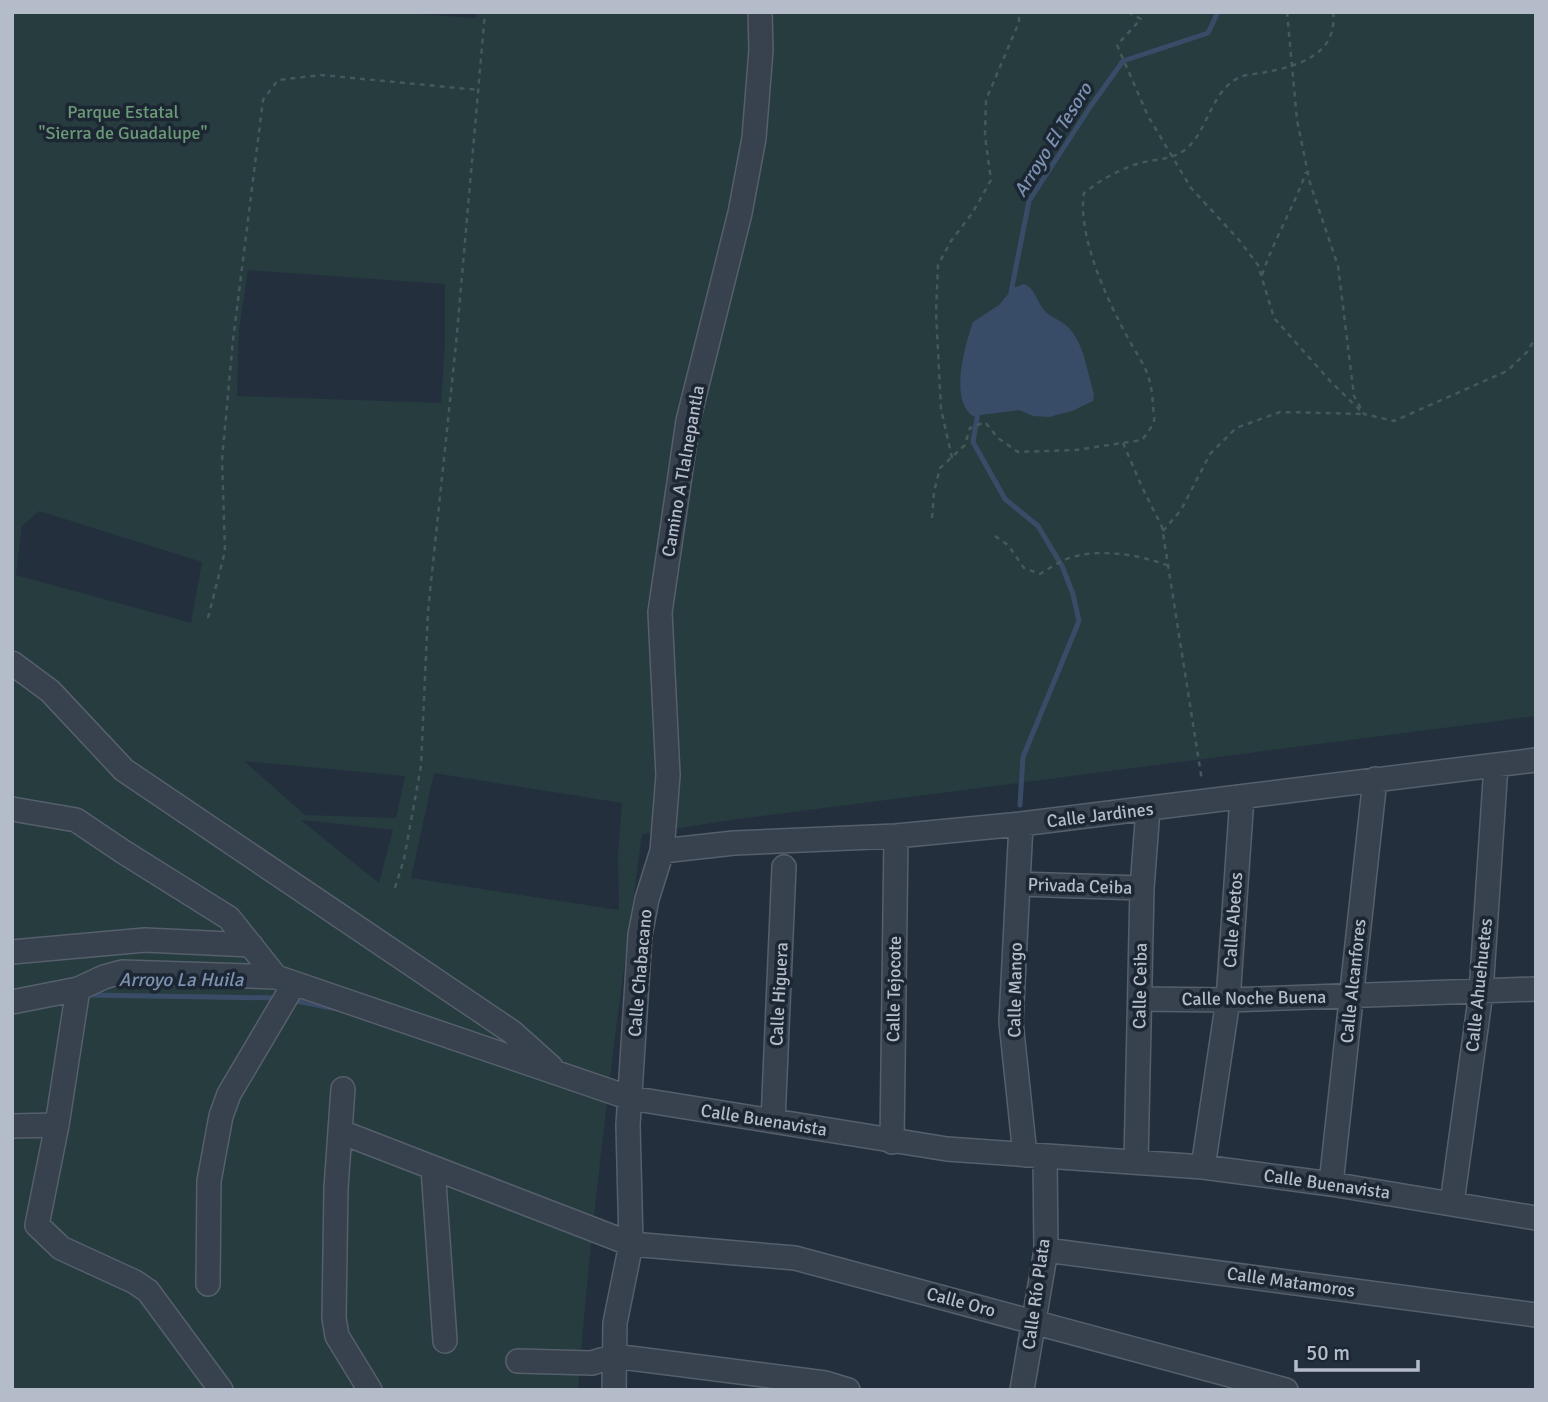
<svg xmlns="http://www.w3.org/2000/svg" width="1548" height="1402" font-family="Signika,sans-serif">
  <rect width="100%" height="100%" fill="#242f3e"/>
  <path fill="#263c3f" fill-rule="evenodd" d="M12 12H389L475 18 476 12H1536V716L731 820 642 834C617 1019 592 1204 578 1390H12ZM248 270 445 284V342L441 403 237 396 239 330ZM39 511 202 562 191 623 16 575 22 526ZM244 761 405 776 396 818 305 815ZM434 773 622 803 618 855 619 910 411 878ZM303 820 393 830 379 883 302 821Z"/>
  <path fill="#394c67" d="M1024 284C1035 289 1036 299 1043 309 1049 317 1061 320 1069 328 1085 346 1087 372 1094 394L1093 401 1072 411 1049 417 1033 416 1019 410 973 416C949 401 965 345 973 322L999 305 1013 288Z"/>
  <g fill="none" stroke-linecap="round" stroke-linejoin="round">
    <path stroke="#394c67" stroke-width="5" d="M1011 292 1029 201 1090 107 1123 61 1208 33 1218 12
      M978 412 973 442 1005 499 1038 526 1062 566 1073 594 1079 621 1023 757 1020 805
      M89 995 278 998
      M291 1000 337 1009"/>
    <g stroke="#565f6c" stroke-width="26">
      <path id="minor" d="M12 663 50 691 124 770 512 1032 551 1067
        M12 809 76 820 122 851 229 918 276 977
        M1021 824 1011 1022 1025 1155
        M662 851 734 843 896 836 1021 824 1536 760
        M1018 884 1142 888
        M12 952 145 940 251 945
        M78 989 57 1125 37 1225 61 1248 135 1282 148 1291 221 1390
        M1140 999 1228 1000 1536 989
        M12 1002 78 989 104 977 122 972 276 977 630 1098 947 1149 1203 1167 1331 1184 1536 1218
        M343 1089 336 1188 334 1318 337 1336 370 1390
        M773 1121 784 867
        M12 1126 57 1125
        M341 1132 631 1244 795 1258 1286 1390
        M892 1142 896 836
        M1136 1162 1142 888 1148 809
        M1203 1167 1228 1000 1242 797
        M433 1168 445 1341
        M1331 1184 1375 779
        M1452 1203 1481 992 1496 765
        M1046 1250 1536 1315
        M208 1284 209 1181 221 1116 229 1094 294 984
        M518 1361 592 1363 614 1356 825 1383 848 1390
        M614 1390 615 1323 631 1244 628 1125 640 935 647 899 662 851 668 775 660 612 688 421 740 213 754 138 761 50 760 12
        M1022 1390 1046 1250 1045 1156"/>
    </g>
    <path stroke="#44595c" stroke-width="2.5" stroke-dasharray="5 5" stroke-linecap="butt" d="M1128 12 1141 19 1117 45 1148 116 1191 188 1239 240 1258 265 1274 318 1331 382 1362 412
      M1287 12 1297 120 1310 183 1338 266 1354 396 1364 414 1394 421 1507 371 1527 352 1536 337
      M1262 275C1274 239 1294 207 1306 172
      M1123 443 1142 487 1162 527 1202 781
      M952 458 941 409 936 312 938 265 951 241 973 212 991 180 985 136 986 100 1019 22V12
      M932 518 934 492 940 468 965 445 970 428 985 422 998 438 1018 452 1076 450 1142 440C1146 435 1152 427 1154 421 1155 417 1153 410 1153 405 1151 373 1144 366 1129 340 1108 302 1077 236 1084 193 1102 179 1118 170 1140 163 1155 159 1173 160 1186 149 1209 130 1210 91 1240 77 1247 74 1258 74 1266 72 1299 66 1338 54 1333 12
      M1163 531 1181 510 1210 454 1236 428 1280 412 1364 414
      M995 536 1008 545 1024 568 1040 574C1048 569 1056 564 1064 560 1096 547 1138 554 1169 566
      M208 618 225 551 222 460 233 340 263 100 278 80 321 75 479 90
      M395 888 404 859 421 766 428 611 456 344 485 12"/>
    <use href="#minor" stroke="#38414e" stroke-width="23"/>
  </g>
  <g text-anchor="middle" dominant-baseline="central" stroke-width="7" stroke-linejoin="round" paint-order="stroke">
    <g font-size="18" fill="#6b9a76" stroke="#1d2633">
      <text x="123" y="112">Parque Estatal<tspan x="123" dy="21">"Sierra de Guadalupe"</tspan></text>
    </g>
    <g font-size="18" fill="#b4bcc9" stroke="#1d2633">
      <text transform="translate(683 471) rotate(-80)">Camino A Tlalnepantla</text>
      <text transform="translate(1100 815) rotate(-7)">Calle Jardines</text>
      <text transform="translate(1080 886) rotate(2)">Privada Ceiba</text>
      <text transform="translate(1233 920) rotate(-86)">Calle Abetos</text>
      <text transform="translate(640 973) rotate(-85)">Calle Chabacano</text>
      <text transform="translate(1353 981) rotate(-84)">Calle Alcanfores</text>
      <text transform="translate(1479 985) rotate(-84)">Calle Ahuehuetes</text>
      <text transform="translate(1140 986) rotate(-89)">Calle Ceiba</text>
      <text transform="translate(894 989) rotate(-89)">Calle Tejocote</text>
      <text transform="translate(1015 990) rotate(-89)">Calle Mango</text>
      <text transform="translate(779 994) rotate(-87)">Calle Higuera</text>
      <text transform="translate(1254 998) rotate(-1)">Calle Noche Buena</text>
      <text transform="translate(764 1120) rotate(9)">Calle Buenavista</text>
      <text transform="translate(1327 1184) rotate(8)">Calle Buenavista</text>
      <text transform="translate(1291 1282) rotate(8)">Calle Matamoros</text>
      <text transform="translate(1036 1294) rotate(-82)">Calle Río Plata</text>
      <text transform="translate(961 1302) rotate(15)">Calle Oro</text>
    </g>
    <g font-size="19" font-style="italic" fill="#7c92b1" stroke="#1d2633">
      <text transform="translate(1053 140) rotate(-58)">Arroyo El Tesoro</text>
      <text x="181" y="980">Arroyo La Huila</text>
    </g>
  </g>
  <rect width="1548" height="1402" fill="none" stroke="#b4bcc9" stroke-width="28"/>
  <path d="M1296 1360v10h122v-10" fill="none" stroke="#b4bcc9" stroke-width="3.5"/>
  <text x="1306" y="1360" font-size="21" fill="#b4bcc9" stroke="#1d2633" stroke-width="5" paint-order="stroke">50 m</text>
</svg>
